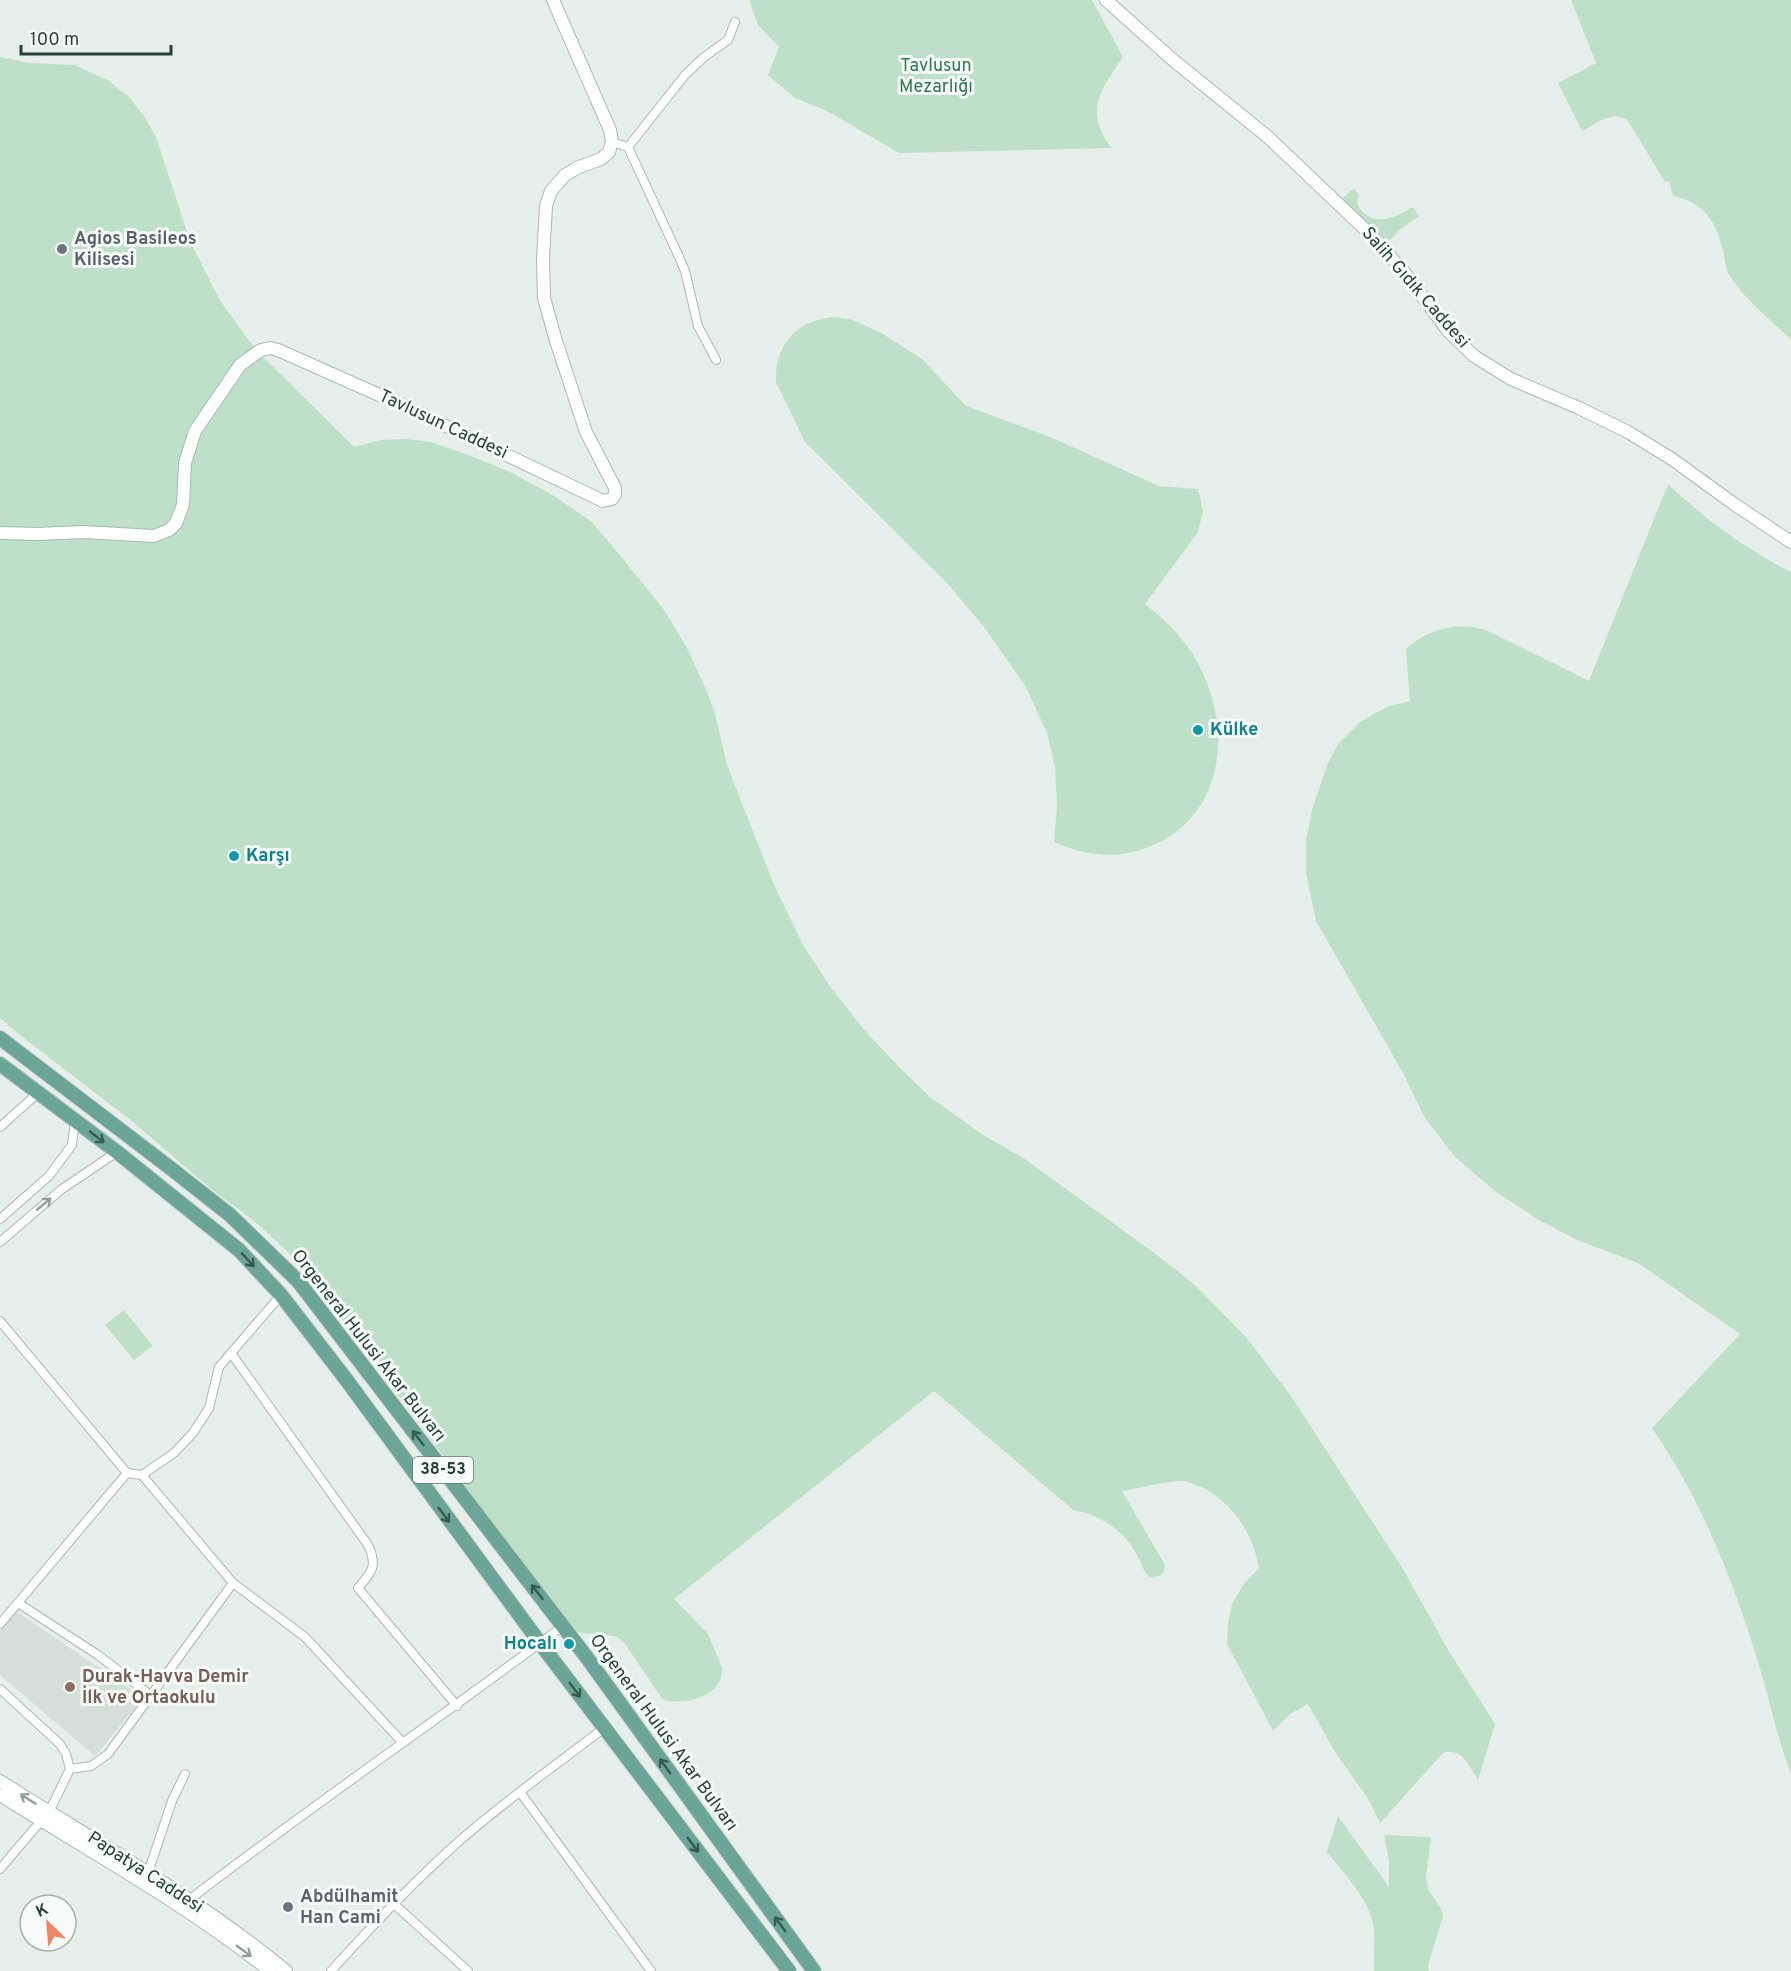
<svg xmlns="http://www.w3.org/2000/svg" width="1791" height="1971" font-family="Overpass,sans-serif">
  <rect width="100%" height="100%" fill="#e6efeb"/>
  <path fill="#d4dfda" d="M17 1612 143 1698 95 1756 0 1675V1631Z"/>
  <path fill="#bfe0c8" d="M749 0H1092L1123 57C1101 90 1084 110 1111 148L899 153 827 111 795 98 768 75 779 47 758 25Z
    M1571 0H1791V340C1772 321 1744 299 1730 276 1726 271 1725 261 1724 254 1716 223 1707 203 1673 196L1669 181 1665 182 1628 121C1613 109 1596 124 1582 131L1558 83 1596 63Z
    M0 57 30 63 75 65 109 81 129 97 144 116 156 137 190 241 219 299 247 338 263 357 354 447 381 440 406 439 431 442 474 457 512 473 551 494 591 521 614 548 665 611 688 650 708 694 716 717 727 765 774 885 803 945 831 988 866 1032 900 1068 930 1097 983 1135 1022 1157 1157 1255 1195 1285 1246 1337 1291 1396 1403 1569 1447 1648 1495 1724 1478 1780C1469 1766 1462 1747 1443 1753L1380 1823 1369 1800 1335 1752 1308 1704 1290 1714 1273 1731 1227 1644 1228 1624 1232 1604 1243 1585 1259 1568C1253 1533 1233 1503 1201 1487 1195 1485 1189 1481 1183 1481 1166 1481 1140 1488 1122 1491L1165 1565 1164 1572 1159 1576 1150 1577C1143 1572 1142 1564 1138 1557 1125 1531 1101 1515 1073 1510L934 1391 674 1599 708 1634 722 1667C724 1697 686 1705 663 1700L623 1641 615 1636 574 1632 319 1289 287 1251 253 1220 215 1192 128 1118 21 1036 0 1018Z
    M1354 188 1359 195C1356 203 1357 206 1363 212 1379 227 1397 216 1413 207L1419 216 1402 228 1386 244 1342 199Z
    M836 317 853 320 862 324 883 334 922 359 966 406 1048 436 1159 486 1198 489 1203 511 1198 532 1145 604C1163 618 1179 633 1192 653 1233 718 1230 813 1151 846 1119 860 1085 856 1054 842L1057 805 1055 767 1047 733 1026 687 984 627 947 583 805 442 776 382C774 344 799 318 836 317Z
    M1668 484C1705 519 1745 549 1791 572V1774C1777 1738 1770 1701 1759 1665 1734 1582 1701 1499 1652 1428L1740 1334 1638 1263 1577 1240 1539 1220 1495 1191 1455 1157 1425 1118 1403 1073 1316 921 1306 873V840L1313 806 1328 763 1338 744 1361 721 1389 706 1410 701 1406 649C1429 628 1457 622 1486 630L1589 681Z
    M124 1310 153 1346 134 1360 105 1325Z
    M1338 1816 1389 1887V1861L1384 1835 1431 1837 1426 1877 1429 1891 1441 1908 1443 1917 1428 1965 1429 1971H1374C1373 1955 1376 1939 1373 1924 1367 1896 1344 1874 1327 1852Z"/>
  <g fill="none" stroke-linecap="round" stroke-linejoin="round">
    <g stroke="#a8b8b2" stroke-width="10">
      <path id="street" d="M612 142 628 147 685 75 704 57 728 40 735 22
        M628 147 680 259 685 271 698 326 716 360
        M0 1127 38 1093
        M0 1219 49 1176 72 1145 75 1120
        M0 1242 62 1189 117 1152
        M0 1321 127 1473 0 1624
        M231 1353 368 1545C378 1566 372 1572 358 1588L457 1706
        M142 1475 174 1453 193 1433 209 1408 219 1367 281 1295
        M233 1583 305 1637 403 1743
        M18 1603 98 1655 150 1695
        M0 1689 60 1744 66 1754 70 1769 49 1812
        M70 1769 91 1766 108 1754 233 1583 142 1475 127 1473
        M520 1792 651 1971
        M0 1869 41 1821
        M148 1873 172 1801 185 1774
        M189 1900C311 1806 439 1719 563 1626
        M394 1904 468 1971
        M331 1971C371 1927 412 1883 456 1844 503 1802 555 1766 604 1728"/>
    </g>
    <g stroke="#a4bbb3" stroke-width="14">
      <path id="secondary" d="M1106 0 1173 60 1268 137 1372 236 1404 272 1449 332 1474 356 1511 379 1579 408 1628 432 1672 459 1734 504 1791 542
        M0 533 38 534 84 532 154 536 169 530 176 523 183 505 185 463 195 431 240 365 261 350 270 348 278 350 404 406 603 501 612 499 615 494V488L586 432 556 341 544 298 543 258 546 206 551 191 565 175 579 167 601 159 609 152 612 142 610 130 553 0
        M0 1781C96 1842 198 1898 286 1971
        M0 1795C91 1852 186 1904 270 1971"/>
    </g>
    <g stroke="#c2cac8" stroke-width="16">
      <path id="primary" d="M0 1038 169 1167 230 1215 298 1281 585 1655 814 1971
        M0 1064 117 1152 239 1250 281 1295 345 1378 540 1643 789 1971"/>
    </g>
    <use href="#street" stroke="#fff" stroke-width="8"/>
    <use href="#secondary" stroke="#fff" stroke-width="12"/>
    <use href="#primary" stroke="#6aa596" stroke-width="14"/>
  </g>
  <defs><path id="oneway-shaft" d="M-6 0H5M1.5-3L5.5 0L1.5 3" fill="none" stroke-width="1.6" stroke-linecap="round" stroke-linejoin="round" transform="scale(1.5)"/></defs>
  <g stroke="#365b51">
    <use href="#oneway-shaft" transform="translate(97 1137) rotate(38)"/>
    <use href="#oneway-shaft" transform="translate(248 1260) rotate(47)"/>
    <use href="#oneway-shaft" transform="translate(418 1438) rotate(-128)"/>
    <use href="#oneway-shaft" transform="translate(444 1515) rotate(53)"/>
    <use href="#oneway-shaft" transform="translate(537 1592) rotate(-128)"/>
    <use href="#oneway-shaft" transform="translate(575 1690) rotate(53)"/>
    <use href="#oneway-shaft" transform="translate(665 1766) rotate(-126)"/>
    <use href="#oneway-shaft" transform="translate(693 1845) rotate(53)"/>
    <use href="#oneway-shaft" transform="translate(780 1924) rotate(-126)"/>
  </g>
  <g stroke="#92a09c">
    <use href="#oneway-shaft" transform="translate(44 1204) rotate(-40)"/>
    <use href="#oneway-shaft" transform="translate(28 1799) rotate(-148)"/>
    <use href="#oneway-shaft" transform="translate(244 1951) rotate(36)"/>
  </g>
  <g fill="#6b7280" stroke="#f7fbf9" stroke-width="2">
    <circle cx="62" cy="249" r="6"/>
    <circle cx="288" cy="1907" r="6"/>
  </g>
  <g fill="#0f9aa8" stroke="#f7fbf9" stroke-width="2">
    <circle cx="1198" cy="730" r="6"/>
    <circle cx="234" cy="856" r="6"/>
    <circle cx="569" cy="1644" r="6"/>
  </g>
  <circle fill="#8d6e63" stroke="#f7fbf9" stroke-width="2" cx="70" cy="1687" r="6"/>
  <g text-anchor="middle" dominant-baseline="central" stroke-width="6" stroke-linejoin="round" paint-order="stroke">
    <rect fill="#f7fbf9" stroke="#637a73" stroke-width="1.5" x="413" y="1457" width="60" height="26" rx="4.5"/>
    <g font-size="16" font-weight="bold" fill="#24423a">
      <text x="443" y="1470">38-53</text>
    </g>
    <g font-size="18" fill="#2d7a4b" stroke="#f7fbf9">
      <text x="936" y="66">Tavlusun<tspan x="936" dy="21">Mezarlığı</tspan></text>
    </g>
    <g font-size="18" font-weight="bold" fill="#5b616d" stroke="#f7fbf9" text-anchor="start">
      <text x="74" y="239">Agios Basileos<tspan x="74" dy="21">Kilisesi</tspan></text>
      <text x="300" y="1897">Abdülhamit<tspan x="300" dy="21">Han Cami</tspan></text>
    </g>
    <g font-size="18" fill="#24423a" stroke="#f7fbf9">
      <text transform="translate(1415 288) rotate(49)">Salih Gıdık Caddesi</text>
      <text transform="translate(443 425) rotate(25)">Tavlusun Caddesi</text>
      <text transform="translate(368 1346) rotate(52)">Orgeneral Hulusi Akar Bulvarı</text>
      <text transform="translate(663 1733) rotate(54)">Orgeneral Hulusi Akar Bulvarı</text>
      <text transform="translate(145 1873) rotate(33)">Papatya Caddesi</text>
    </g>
    <g font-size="18" font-weight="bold" fill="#0d838f" stroke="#f7fbf9" text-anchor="start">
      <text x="1210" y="730">Külke</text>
      <text x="246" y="856">Karşı</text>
      <text x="557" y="1644" text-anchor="end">Hocalı</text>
    </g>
    <g font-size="18" font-weight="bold" fill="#785e54" stroke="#f7fbf9" text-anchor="start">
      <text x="82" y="1677">Durak-Havva Demir<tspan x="82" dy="21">İlk ve Ortaokulu</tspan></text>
    </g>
  </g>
  <g transform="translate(48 1923) rotate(335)"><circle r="28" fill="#f7fbf9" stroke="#a3b1ad" stroke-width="1.5"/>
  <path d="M0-4.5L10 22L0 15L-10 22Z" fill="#f4845f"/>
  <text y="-9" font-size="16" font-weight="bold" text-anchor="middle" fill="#24423a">K</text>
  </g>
  <path d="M21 45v9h150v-9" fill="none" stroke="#24423a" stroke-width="3"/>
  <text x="30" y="45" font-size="18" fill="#24423a" stroke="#f7fbf9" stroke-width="4.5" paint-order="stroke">100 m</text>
</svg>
